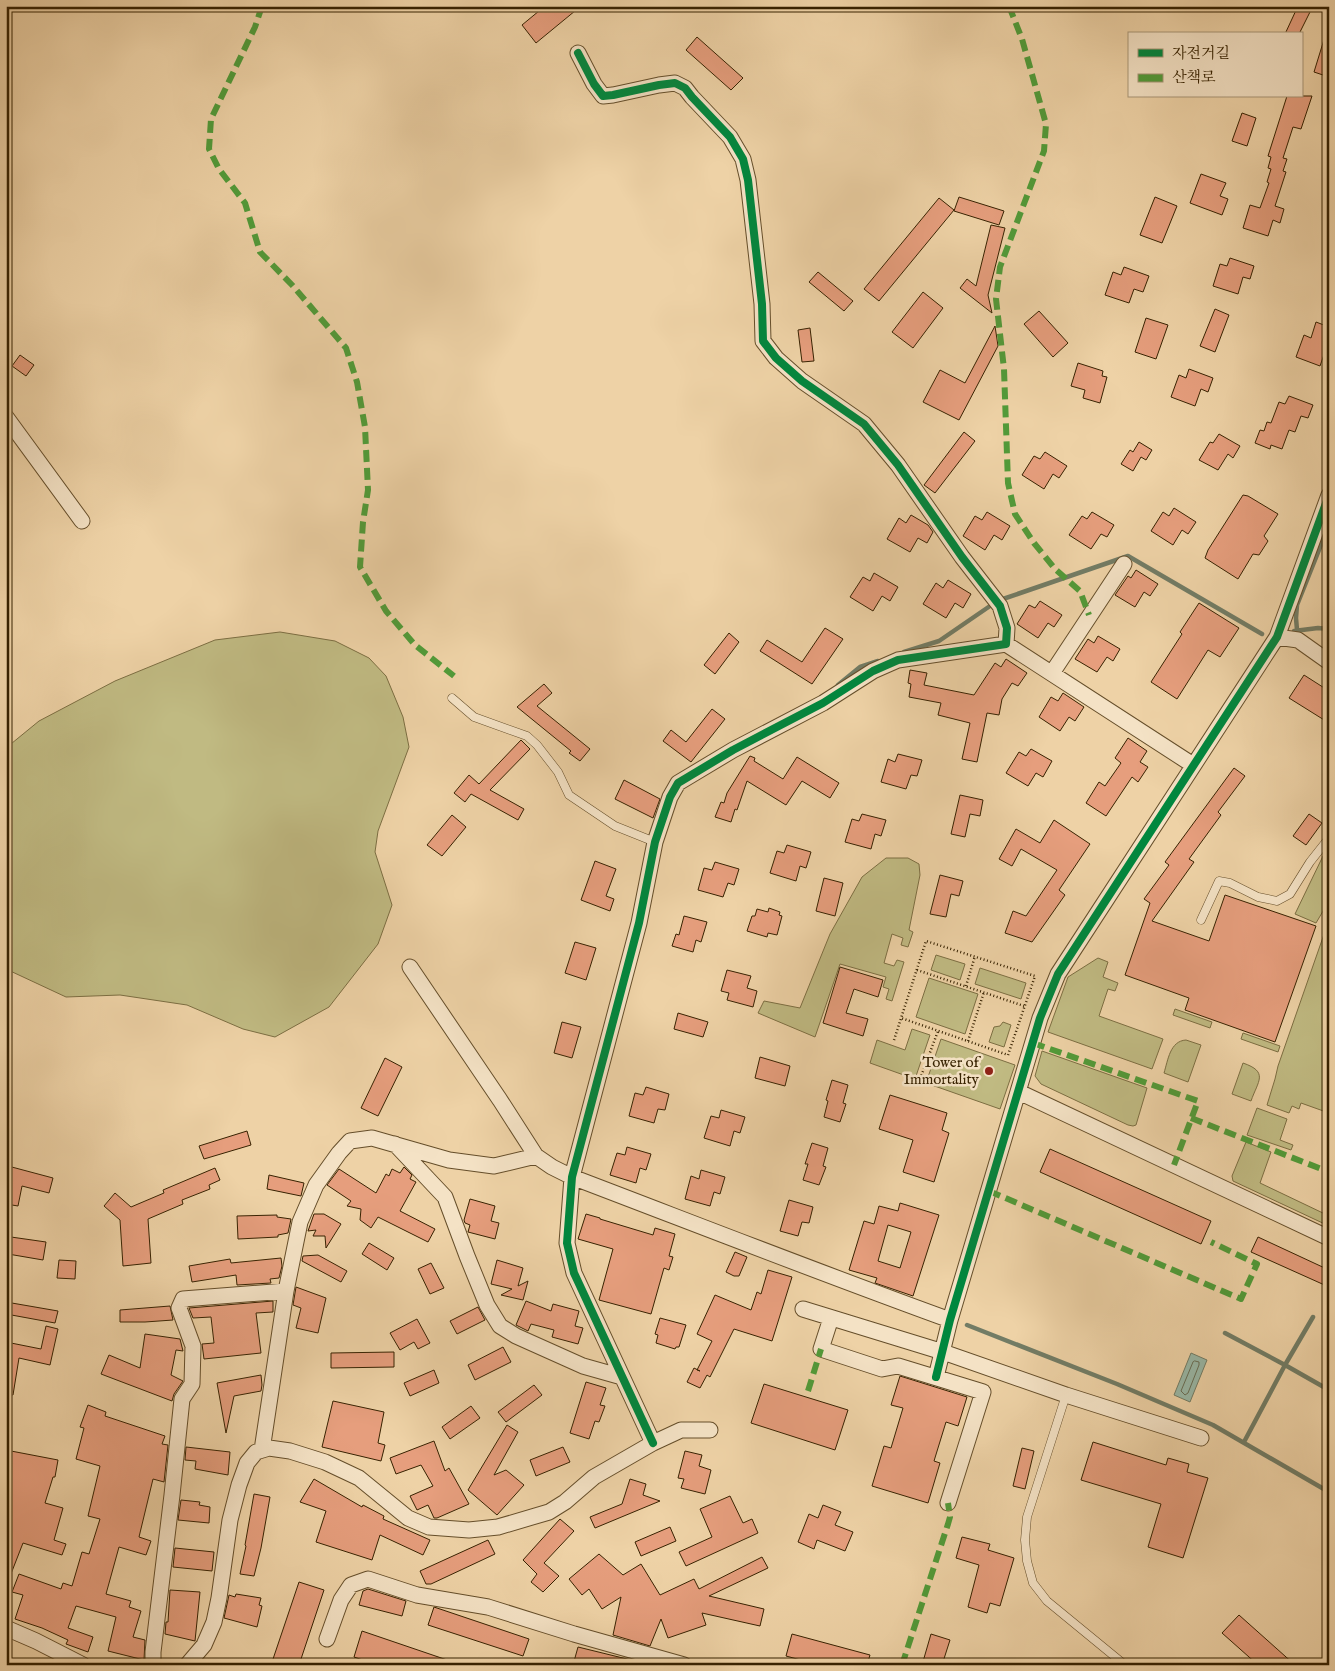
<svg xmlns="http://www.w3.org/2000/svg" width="1335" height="1671" font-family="'IM FELL English','Noto Serif KR',serif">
  <rect width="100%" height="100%" fill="#eed2a6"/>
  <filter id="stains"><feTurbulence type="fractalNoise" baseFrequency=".004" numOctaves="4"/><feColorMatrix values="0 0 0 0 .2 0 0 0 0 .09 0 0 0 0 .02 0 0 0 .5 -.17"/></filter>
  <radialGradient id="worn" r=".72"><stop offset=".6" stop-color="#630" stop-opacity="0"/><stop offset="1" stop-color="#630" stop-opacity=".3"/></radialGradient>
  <path fill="#c0ba82" stroke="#7c6e42" d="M280 632 335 641 369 658 386 676 403 717 409 747 378 831 375 852 392 905 378 944 329 1007 275 1037 243 1029 187 1005 120 995 66 997 6 969V840L10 831 6 826V748L39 721 115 681 215 640Z
    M1329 852V901L1316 923 1295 914 1323 856Z
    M886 858H908L919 864 920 875 909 930 913 932 908 947 901 945 903 938 892 934 884 963 894 966 897 960 904 962 892 1001 886 999 889 989 883 987 886 977 840 964 815 1037 758 1013 764 1001 800 1008 830 934 862 877Z
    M1329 920V1113L1301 1103 1299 1109 1292 1106 1289 1113 1267 1105 1275 1079 1278 1066Z
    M936 955 965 964 960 980 931 970Z
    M1098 958 1108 962 1103 977 1118 983 1115 991 1108 989 1099 1016 1163 1039 1152 1069 1048 1032 1068 977Z
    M980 968 1026 983 1021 999 975 984Z
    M929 978 978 994 965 1034 916 1017Z
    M1175 1009 1212 1022 1210 1028 1173 1015Z
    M1003 1022 1011 1025 1004 1047 989 1042 994 1027 1000 1026Z
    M912 1029 930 1035 915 1079 870 1063 877 1040 905 1050Z
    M1243 1033 1280 1046 1278 1052 1241 1039Z
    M941 1039 1015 1065 1000 1109 926 1083Z
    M1186 1040 1201 1045 1188 1082 1164 1073C1168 1060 1170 1041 1186 1040Z
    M1042 1051 1147 1088 1136 1125 1133 1126 1128 1125 1041 1084 1035 1076Z
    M1243 1063C1269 1072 1258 1081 1251 1101L1232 1094Z
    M1257 1108 1287 1119 1280 1140 1293 1145 1291 1150 1247 1135Z
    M1246 1142 1271 1152 1260 1183 1325 1214 1329 1205V1226L1233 1181 1232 1176Z"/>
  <path fill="#99b8a7" stroke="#727c65" d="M1191 1353 1207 1360 1190 1402 1174 1395Z"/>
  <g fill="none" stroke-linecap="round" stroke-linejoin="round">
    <path stroke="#686d54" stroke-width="1" d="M1195 1361 1199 1362V1365L1188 1393 1185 1395 1181 1391 1193 1362Z"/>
    <path stroke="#727c65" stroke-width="4.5" d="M1000 600 1128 556 1262 634
      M1297 630 1296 618 1297 605 1329 525
      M1294 631 1318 628 1329 629
      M904 652 939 641 990 606
      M838 685 860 667 878 661
      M967 1325 1117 1384 1213 1425 1329 1492
      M1225 1333 1285 1365 1329 1390
      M1244 1442 1285 1365 1313 1317"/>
  </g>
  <path fill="#e69e7d" stroke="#372201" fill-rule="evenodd" d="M545 6H581L536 43 522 25Z
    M1298 6H1313L1299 34H1285Z
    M1326 33H1329V77L1314 72Z
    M697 37 743 78 731 90 686 50Z
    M1287 96H1312L1301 129 1293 127 1283 158 1287 159 1283 171 1286 172 1275 206 1284 209 1280 223 1273 220 1268 236 1243 228 1250 205 1260 208 1269 183 1267 182 1271 169 1268 168 1271 157 1268 156Z
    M1242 113 1256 118 1247 146 1232 141Z
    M1201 174 1226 183 1220 196 1228 199 1222 215 1190 203Z
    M959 197 1004 211 999 225 954 211Z
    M1155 197 1177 206 1162 243 1140 235Z
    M939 198 954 210 879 301 864 289Z
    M991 225 1005 228 988 295 992 313 960 288 967 279 976 286Z
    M1230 258 1254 266 1250 279 1243 277 1238 294 1213 286 1220 264 1227 266Z
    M1124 267 1149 276 1143 292 1134 289 1129 303 1105 295 1113 272 1121 275Z
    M818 272 853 301 844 311 809 282Z
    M923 292 943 308 913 348 892 332Z
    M1215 309 1229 315 1215 352 1200 346Z
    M1039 311 1068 343 1053 357 1024 324Z
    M1146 318 1168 325 1156 359 1135 352Z
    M1316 322 1329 327V350L1326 349 1320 366 1296 357 1304 335 1311 338Z
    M995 326 998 346 959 420 923 402 940 370 965 383Z
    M810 328 814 361 802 362 798 330Z
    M20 355 34 365 26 376 12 366Z
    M1078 363 1103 371 1102 376 1107 377 1100 403 1083 398 1085 390 1071 386Z
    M1189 369 1213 378 1208 392 1201 389 1195 406 1171 397 1179 375 1186 378Z
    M1289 396 1313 405 1308 418 1301 416 1295 432 1289 430 1282 449 1271 445 1270 449 1255 443 1260 430 1264 431 1267 422 1271 423 1279 402 1285 404Z
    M964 432 975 441 935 493 924 485Z
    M1219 434 1240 446 1233 458 1228 454 1218 470 1199 460 1210 442 1213 443Z
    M1139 442 1152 450 1146 460 1141 457 1133 471 1121 464 1130 450 1133 452Z
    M1045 452 1067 466 1059 478 1053 474 1044 489 1022 475 1034 456 1040 459Z
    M1243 495 1248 496 1278 514 1264 536 1268 541 1259 555 1253 554 1238 579 1205 558 1208 550Z
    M1174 508 1196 522 1188 534 1182 530 1173 545 1151 531 1163 512 1169 516Z
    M987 512 1010 526 1002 540 994 535 985 550 963 536 975 516 982 520Z
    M1092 512 1114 525 1107 537 1101 534 1091 549 1069 535 1082 516 1087 519Z
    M911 515 928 525 933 532 927 543 918 538 910 552 887 539 899 518 906 523Z
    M1136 570 1158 584 1150 596 1144 592 1135 607 1115 595 1128 576 1131 578Z
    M874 573 898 587 890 601 882 596 873 611 850 597 863 577 870 581Z
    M948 580 971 594 963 608 955 603 946 618 923 604 936 583 943 588Z
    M1040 601 1062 615 1054 627 1048 623 1038 638 1017 624 1029 605 1035 608Z
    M1199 603 1239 628 1220 657 1208 650 1177 699 1151 682 1182 634 1180 632Z
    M825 628 843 639 812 684 760 651 767 640 802 662Z
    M729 633 739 642 715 674 704 665Z
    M1098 636 1120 649 1113 661 1107 657 1097 672 1075 659 1088 639 1094 643Z
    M1006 659 1027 673 1018 686 1012 683 1002 699 999 715 987 713 977 762 962 759 970 723 938 715 941 703 909 697 911 684 908 683 910 670 927 673 924 685 974 695 995 663 1001 667Z
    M1304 675 1329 691V723L1289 698Z
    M544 684 552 693 537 706 590 749 580 761 569 753 571 751 517 707Z
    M1063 693 1084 707 1075 721 1069 717 1060 731 1039 717 1051 697 1058 701Z
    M712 709 725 719 691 762 663 741 671 730 686 742Z
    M1128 738 1147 751 1140 762 1148 767 1138 782 1132 777 1106 816 1086 803 1099 782 1105 786 1121 763 1115 758Z
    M521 740 530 749 490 790 524 809 518 820 471 794 465 802 454 793 469 775 479 784Z
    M1031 749 1052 761 1043 777 1036 773 1028 786 1006 773 1019 752 1026 756Z
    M898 754 922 760 917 776 911 775 906 789 881 782 888 759 895 762Z
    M750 756 755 758 754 761 783 779 797 757 839 783 830 798 802 781 786 805 747 781 737 810 735 809 731 822 715 817 721 802 724 803 727 793Z
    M1234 768 1245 776 1218 812 1221 815 1189 859 1194 862 1152 921 1209 941 1225 895 1316 926 1275 1042 1185 1010 1189 998 1125 975 1150 903 1144 899 1169 865 1165 862Z
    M624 780 660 799 653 818 615 799Z
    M960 795 983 800 980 816 970 814 965 837 951 834Z
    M862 814 886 820 881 836 875 834 871 849 845 842 852 819 859 821Z
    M1309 814 1322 823 1306 845 1293 836Z
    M452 815 466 827 442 856 427 845Z
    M1054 820 1090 844 1059 890 1065 895 1032 942 1005 933 1013 911 1026 916 1057 870 1021 849 1012 866 999 859 1016 829 1040 843Z
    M787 845 811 852 806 868 800 866 796 881 770 873 777 851 784 853Z
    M595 861 616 869 606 896 614 899 610 911 581 900Z
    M715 862 739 869 734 885 728 883 723 897 698 890 704 868 712 870Z
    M940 875 963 881 959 896 951 894 946 917 930 914Z
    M824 878 843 883 835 916 816 911Z
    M769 908 780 912 779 915 782 916 777 935 768 933 767 937 747 931 752 916H755L757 909 768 912Z
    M684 916 707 922 701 942 696 940 693 952 672 946 676 934 679 935Z
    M575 942 596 948 586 980 565 973Z
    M840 967 883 980 878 997 854 989 846 1013 868 1019 863 1036 823 1023Z
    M727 970 751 976 747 988 757 991 753 1007 727 1000 729 993 721 991Z
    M678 1013 708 1022 703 1037 674 1029Z
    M562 1022 581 1027 572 1058 554 1053Z
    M760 1057 790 1066 785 1086 755 1078Z
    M385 1058 402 1067 378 1116 361 1108Z
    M832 1080 848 1085 843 1103 846 1104 840 1122 824 1117 828 1101 826 1100Z
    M646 1087 669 1094 665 1110 658 1109 654 1123 629 1116 635 1093 643 1095Z
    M890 1095 947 1113 942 1130 949 1133 934 1182 903 1172 913 1140 879 1129Z
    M721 1110 745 1117 740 1133 734 1131 730 1146 704 1138 711 1116 719 1118Z
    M247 1131 251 1145 204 1159 199 1146Z
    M812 1143 828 1148 823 1166 826 1167 819 1185 803 1180 808 1164H805Z
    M627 1147 651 1154 646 1170 640 1168 636 1183 610 1175 617 1153 625 1155Z
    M1050 1149 1211 1221 1201 1244 1040 1172Z
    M8 1166 53 1178 49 1193 22 1186 18 1206 6 1204V1173Z
    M404 1167 412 1175 410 1179 416 1182 400 1211 435 1229 428 1242 378 1217 371 1228 360 1220 361 1209 347 1206 351 1201 327 1185 339 1169 376 1193 386 1174 389 1176 392 1169 400 1173Z
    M215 1168 220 1180 209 1185 210 1189 182 1200 183 1204 148 1219 151 1263 123 1266 120 1220 104 1206 115 1193 131 1207 164 1193 163 1190Z
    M701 1170 725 1177 720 1194 714 1192 710 1206 685 1199 691 1176 699 1179Z
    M269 1175 304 1183 301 1196 267 1189Z
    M470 1199 495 1206 491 1221 499 1223 495 1239 468 1232 470 1225 465 1223 464 1220Z
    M789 1200 813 1207 809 1223 802 1222 798 1236 780 1231Z
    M900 1203 939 1215 913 1296 875 1283 877 1278 849 1270 864 1221 874 1224 879 1206 898 1211ZM888 1225 911 1232 900 1268 878 1261Z
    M314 1214H324L341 1224 326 1248 325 1236H313L316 1230 308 1231Z
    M586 1214 600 1218V1219L653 1235 655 1228 675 1234 669 1256 673 1257 669 1270 664 1268 651 1314 599 1300 613 1249 578 1239Z
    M277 1215V1217L291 1219 288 1233 278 1235V1237L238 1239 237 1216Z
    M11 1237 46 1242 43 1260 8 1254Z
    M1258 1237 1329 1270V1287L1251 1252Z
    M369 1243 394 1258 387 1270 362 1254Z
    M735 1252 747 1257 739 1276H734L726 1272Z
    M318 1255 347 1271 341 1282 302 1261 303 1256Z
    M281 1258 282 1266 279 1278 270 1279 271 1283 237 1285 236 1275 192 1282 189 1266 230 1259 231 1263Z
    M59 1260 76 1261 75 1279 57 1278Z
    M497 1260 523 1268 518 1286 528 1281 523 1300 501 1295 512 1289 491 1284Z
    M431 1263 444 1288 430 1294 418 1269Z
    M768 1270 792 1277 772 1341 734 1329 710 1377 707 1375 700 1388 687 1382 694 1368 700 1371 697 1370 712 1341 697 1334 715 1295 751 1310 757 1292 761 1294Z
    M296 1287 326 1298 318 1333 296 1328 301 1308 293 1305Z
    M273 1301V1312L256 1313 261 1353 204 1359 202 1344 214 1343 211 1317 193 1318 189 1308Z
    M526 1301 551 1311 553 1304 579 1311 575 1326 583 1328 578 1344 552 1337 554 1330 531 1324 528 1331 516 1325Z
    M6 1302 58 1311 55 1323 6 1314Z
    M170 1306 173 1320 145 1322H120V1310Z
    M478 1307 485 1320 457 1334 450 1321Z
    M660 1318 686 1325 679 1347H676L675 1349 656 1343 658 1335 655 1334Z
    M417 1319 430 1343 418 1349 414 1342 400 1350 390 1333Z
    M46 1326 58 1329 50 1365 19 1358 13 1395 6 1394V1342L41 1349Z
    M145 1334 180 1339 183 1351 176 1350 171 1375 183 1381 174 1394 172 1401 101 1374 109 1355 140 1368Z
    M503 1347 511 1362 475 1380 468 1365Z
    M394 1352V1367L331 1368V1353Z
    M434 1370 439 1383 410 1396 404 1383Z
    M261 1375 262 1385 261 1391 234 1396 226 1433 217 1383Z
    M900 1376 967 1397 958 1426 946 1422 934 1461 940 1463 928 1503 872 1486 884 1446 891 1448 903 1408 891 1405Z
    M586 1382 606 1388 600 1405 605 1406 599 1422 595 1421 589 1439 570 1433Z
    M764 1384 848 1410 835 1450 751 1423Z
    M534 1385 542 1395 506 1422 498 1412Z
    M333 1401 384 1412 378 1443 385 1445 381 1461 322 1447Z
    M88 1405 106 1412 105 1416 165 1436 162 1444 168 1445 164 1482 153 1479 139 1537 151 1541 146 1555 119 1547 106 1594 131 1601 129 1607 141 1611 133 1637 145 1640 144 1660 108 1651 116 1617 76 1606 68 1628 93 1637 88 1652 66 1644 68 1640 42 1628 15 1619 23 1595 12 1592 19 1574 61 1589 63 1583 72 1586 82 1552 89 1554 100 1519 88 1516 100 1466 76 1459 84 1428 80 1427Z
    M471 1406 480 1418 450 1439 442 1427Z
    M507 1425 518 1432 494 1475 506 1470 524 1485 497 1515 468 1490Z
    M434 1441 445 1471 449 1468 469 1504 437 1518H434L428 1505 417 1510 410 1496 433 1486 421 1465 396 1474 390 1458Z
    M1093 1442 1166 1465 1168 1458 1189 1464 1187 1472 1208 1478 1183 1558 1148 1547 1161 1504 1081 1480Z
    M186 1447 230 1452 228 1475 195 1469 196 1461 185 1460Z
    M563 1447 570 1462 536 1476 530 1460Z
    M1022 1448 1034 1451 1025 1489 1013 1486Z
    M11 1451 58 1460 55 1477H53L45 1503 63 1508 54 1540 66 1544 62 1555 23 1543 7 1584 6 1478Z
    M685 1451 702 1455 699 1466 711 1470 705 1494 681 1488 684 1479 678 1478Z
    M314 1479 362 1507 363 1505 384 1516 383 1519 430 1540 423 1555 380 1535 372 1560 316 1542 326 1511 300 1502Z
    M630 1479 646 1484 643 1495 660 1501 595 1528 590 1517 622 1504Z
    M254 1494 270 1497 261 1548 254 1576 240 1574 246 1546 245 1545Z
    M730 1496 743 1523 752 1519 758 1533 686 1566 679 1552 712 1537 700 1509Z
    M181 1500 200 1502 199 1505 210 1507 209 1523 178 1520Z
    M823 1505 841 1512 835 1525 853 1532 845 1551 817 1540 814 1549 798 1542 809 1514 818 1518Z
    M560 1519 574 1531 544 1563 559 1576 543 1592 531 1582 537 1574 523 1560Z
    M670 1527 676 1541 641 1556 635 1542Z
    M962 1537 990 1544 988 1550 1014 1558 1000 1606 990 1603 987 1613 968 1607 979 1565 956 1558Z
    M488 1540 495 1554 431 1584H426L420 1571Z
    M175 1548 214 1552 212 1571 173 1567Z
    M599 1554 623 1575 641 1564 660 1595 694 1579 699 1589 762 1557 768 1568 709 1596 764 1609 760 1626 702 1613 706 1625 668 1638 661 1619 650 1646 613 1635 621 1597 602 1609 589 1589 582 1595 569 1579Z
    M299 1582 324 1590 299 1665H271Z
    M368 1589 406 1601 402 1616 359 1605 363 1591Z
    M170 1590 200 1592 195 1641 165 1634 166 1622H168Z
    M236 1594 261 1598 259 1605 262 1606 257 1627 224 1618 229 1595 235 1597Z
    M434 1607 529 1639 523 1656 428 1625Z
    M1239 1615 1295 1665H1258L1222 1633Z
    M362 1631 456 1663 455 1665H377L354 1657Z
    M792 1634 870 1655 867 1665H819L786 1656Z
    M931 1634 950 1640 942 1665H922Z
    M578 1647 631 1660 630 1665H573Z"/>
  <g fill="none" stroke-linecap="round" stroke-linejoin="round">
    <g stroke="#654e2a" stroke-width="9">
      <path id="lane" d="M452 698 474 717 527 736 537 745 558 772 569 795 615 826 655 842
        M1201 920 1219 881 1230 883 1258 897 1277 901 1290 894 1310 862 1329 838
        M1066 1395 1027 1517 1025 1540 1027 1561 1033 1583 1047 1601 1125 1665"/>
    </g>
    <g stroke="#654e2a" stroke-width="17">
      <path id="street" d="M578 53 594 84 603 96 613 95 659 85 675 83 685 88 692 97 730 137 743 159 748 180 762 304 763 341 776 358 802 381 864 424 898 465 962 557 1000 606 1007 628 1006 644 898 660 873 671 823 703 733 750 678 783 670 797 655 842 639 923 572 1177 567 1243 574 1273 653 1443
        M6 417 82 521
        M1277 637 1298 640 1329 662
        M1006 644 1193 765
        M1052 673 1124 564
        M410 967 500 1100 536 1156 552 1167 572 1177C698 1225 823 1274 950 1320
        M1019 1092 1329 1238
        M395 1144 445 1197 467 1256 487 1305 500 1326 516 1336 583 1366 622 1377
        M803 1309 943 1352 1066 1395 1201 1438
        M831 1318 821 1349 882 1369 898 1366 983 1392 948 1503
        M936 1377 950 1320 1040 1018 1058 974 1277 637 1329 495
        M262 1450 286 1291 300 1222 316 1185 339 1153 350 1141 372 1138 449 1160 494 1166 536 1156
        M6 1628 36 1641 83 1665
        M327 1639 341 1600 351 1585 368 1579 417 1595 488 1607 574 1634 684 1665
        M153 1665V1652L172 1495 182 1399 192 1384 193 1346 179 1308 183 1299 286 1291
        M187 1665 204 1645 214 1622 219 1598 230 1520 239 1485 247 1463 256 1452 269 1448 290 1451 325 1462 359 1478 408 1518 429 1527 469 1530 498 1527 549 1512 565 1502 594 1477 653 1443 681 1430H710"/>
    </g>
    <path stroke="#372201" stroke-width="2.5" stroke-dasharray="1 2.5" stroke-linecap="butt" d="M917 970 1024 1006
      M966 986 975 956
      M894 1040 926 941 1035 976 1008 1055 901 1018
      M968 1041 984 992
      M919 1082 938 1031"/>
    <use href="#lane" stroke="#f4e2c5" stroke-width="8"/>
    <use href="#street" stroke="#f4e2c5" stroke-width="15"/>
    <path stroke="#519b39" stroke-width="6" stroke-dasharray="12 6" stroke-linecap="butt" d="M262 6 255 27 211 119 209 149 219 169 245 203 260 252 293 286 346 348 357 382 365 427 368 490 363 522 360 567 386 611 415 645 454 676
      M1009 6 1022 39 1046 124 1044 151 1000 267 996 299 1004 369 1008 483 1015 514 1034 543 1055 569 1080 591 1089 615
      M1033 1043 1198 1101 1174 1165
      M1191 1118 1329 1172
      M989 1191 1241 1299 1257 1264 1211 1242
      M808 1391 821 1349
      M902 1665 948 1524 950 1517 948 1503"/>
    <g stroke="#f4e2c5" stroke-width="11">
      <path id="cycleway" d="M578 53 594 84 603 96 613 95 659 85 675 83 685 88 692 97 730 137 743 159 748 180 762 304 763 341 776 358 802 381 864 424 898 465 962 557 1000 606 1007 628 1006 644 898 660 873 671 823 703 733 750 678 783 670 797 655 842 639 923 572 1177 567 1243 574 1273 653 1443
        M936 1377 950 1320 1040 1018 1058 974 1277 637 1329 495"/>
    </g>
    <use href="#cycleway" stroke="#00873e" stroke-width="8"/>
  </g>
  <circle fill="#8f2418" stroke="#f4e2c5" stroke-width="2" cx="989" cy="1071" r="5"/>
  <g text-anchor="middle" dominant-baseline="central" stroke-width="5" stroke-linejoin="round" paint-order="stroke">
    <g font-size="15" fill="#372201" stroke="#f4e2c5" text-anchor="end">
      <text x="979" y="1062">Tower of<tspan x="979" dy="17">Immortality</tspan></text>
    </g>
  </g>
  <rect width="1335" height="1671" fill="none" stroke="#eed2a6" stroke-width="25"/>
  <rect x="8" y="8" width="1320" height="1656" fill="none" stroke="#372201" stroke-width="2.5"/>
  <rect x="12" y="12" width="1310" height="1646" fill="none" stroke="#372201"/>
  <rect x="1128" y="32" width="175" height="65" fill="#f4e2c5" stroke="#a89577"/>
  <rect x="1138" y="49" width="25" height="8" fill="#00873e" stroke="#a89577"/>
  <text x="1172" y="58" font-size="15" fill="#372201">자전거길</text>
  <rect x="1138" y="74" width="25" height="8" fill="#519b39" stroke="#a89577"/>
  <text x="1172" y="82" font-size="15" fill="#372201">산책로</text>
  <rect width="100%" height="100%" filter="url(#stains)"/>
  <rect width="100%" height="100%" fill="url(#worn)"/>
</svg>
